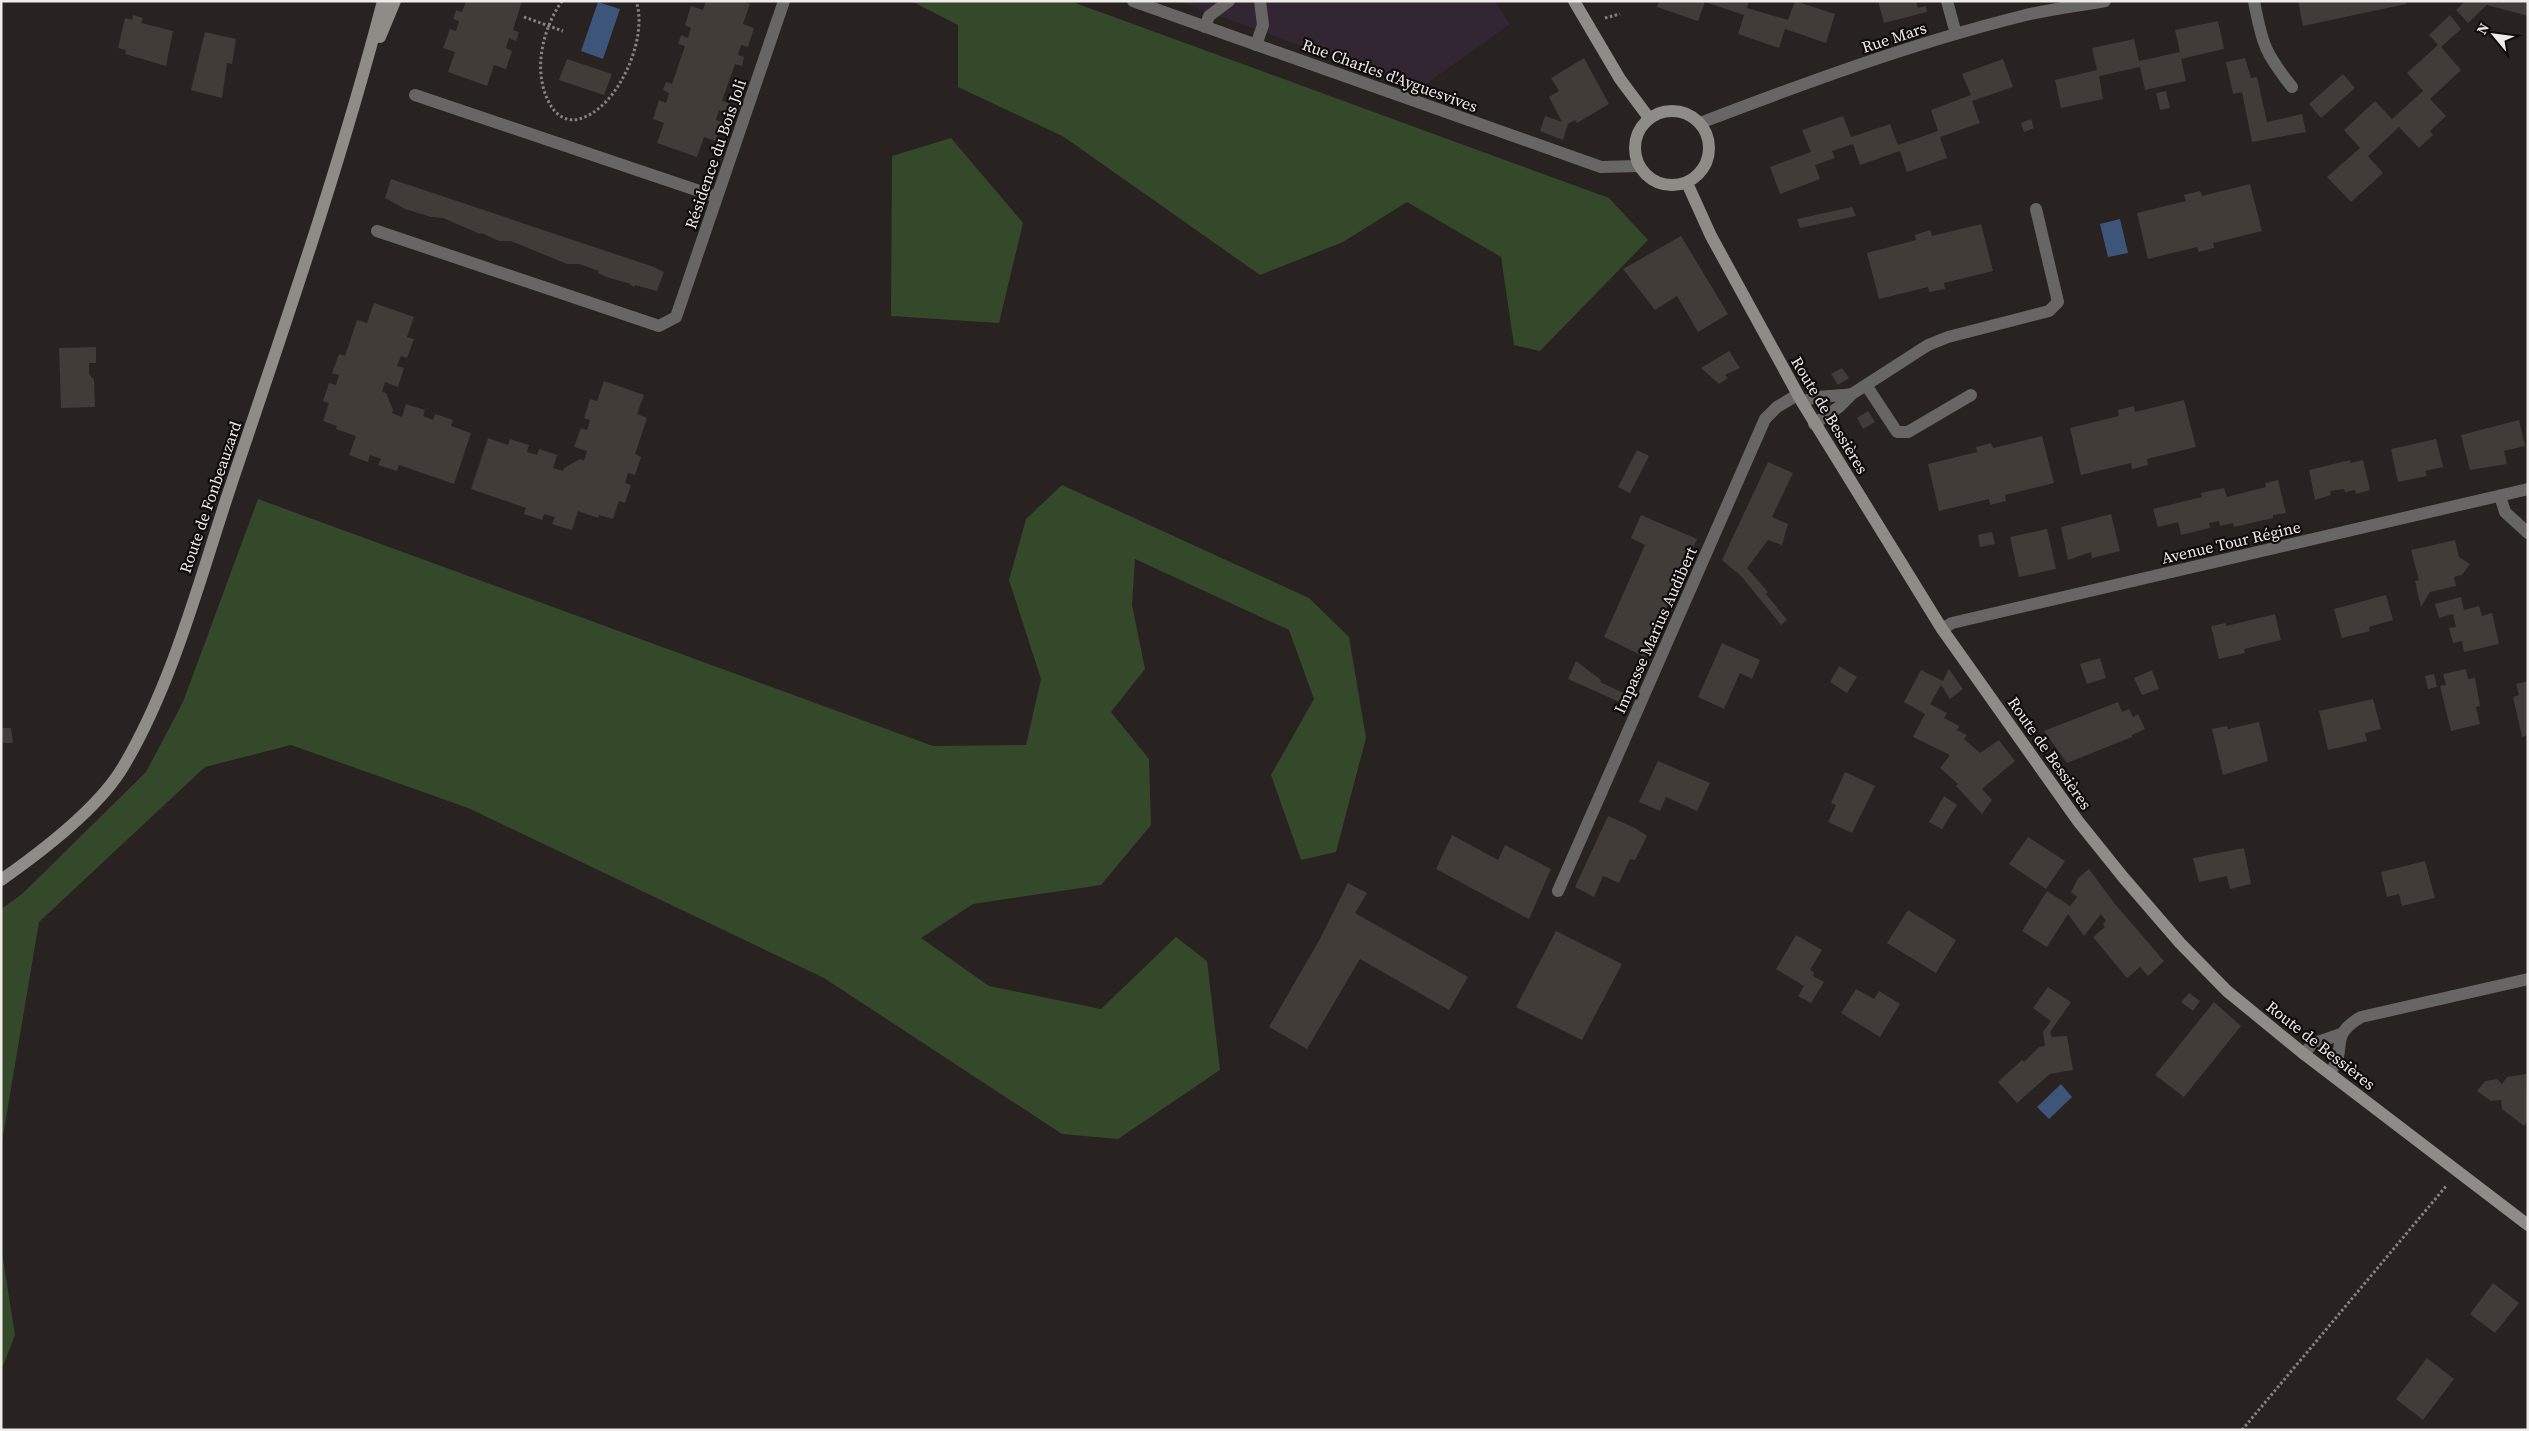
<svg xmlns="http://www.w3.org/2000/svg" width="2529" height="1431" font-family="'Source Serif 4',serif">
  <rect width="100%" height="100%" fill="#282220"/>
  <path fill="#332633" d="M1178 1H1495L1510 24 1419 89Z"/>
  <path fill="#344929" d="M911 1H1070L1609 198 1648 240 1540 351 1514 345 1501 257 1407 202 1343 242 1260 275 1064 137 958 87V25Z
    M951 138 1023 223 999 323 891 316 892 156Z
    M1062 485 1309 598 1349 637 1366 738 1336 852 1301 860 1271 775 1314 699 1289 630 1135 559 1132 605 1145 669 1111 712 1149 759 1151 825 1101 885 973 904 921 938 989 986 1101 1009 1176 937 1207 961 1220 1070 1118 1139 1062 1134 824 978 468 808 291 745 205 767 39 922 1 1148V909L22 894 146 772 183 702 258 499 933 746 1026 745 1041 679 1009 580 1026 519Z
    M1 1246 15 1335 1 1371Z"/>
  <path fill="#3c5579" d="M598 2 620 9 603 59 581 51Z
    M2120 219 2128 253 2108 257 2100 224Z
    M2061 1084 2072 1097 2049 1119 2037 1107Z"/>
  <path fill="#413c38" d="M466 1H522L513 30 519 32 516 41 509 38 506 48 512 51 506 69 494 65 487 86 448 72 455 52 443 48 450 29 456 31 459 21 453 19 456 10 462 12Z
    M706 1H742L750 4 743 24 754 28 748 47 741 45 738 55 744 57 742 66 735 64 722 101 729 103 725 112 719 110 716 120 722 122 716 141 704 137 697 157 657 143 664 123 653 119 659 100 666 103 669 93 663 90 666 82 672 84 685 46 678 44 681 35 688 38 691 28 685 25 691 6 703 10Z
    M1659 1H1749L1747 8 1788 20 1795 1 1835 14 1826 43 1785 29 1779 48 1738 34 1744 15 1705 2 1698 21 1657 7Z
    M1878 1H1916L1918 8 1926 6 1927 12 1884 23Z
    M2298 1H2406V4L2303 26Z
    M2465 1H2528V16L2487 5 2468 23 2456 10Z
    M133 15 143 18 141 23 173 31 166 66 125 54 126 50 118 48 125 18 132 20Z
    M2450 15 2461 29 2441 47 2461 70 2430 99 2446 116 2430 131 2433 135 2419 148 2399 127 2368 156 2383 173 2351 202 2327 177 2360 148 2344 130 2375 101 2392 119 2423 91 2407 73 2438 45 2429 35Z
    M2218 21 2224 49 2181 59 2186 81 2145 90 2140 67 2099 76 2103 99 2061 108 2055 80 2097 70 2092 48 2134 39 2139 61 2180 52 2175 30Z
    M205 32 236 39 232 64 227 63 222 98 191 90Z
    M1584 58 1609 104 1577 123 1575 120 1568 124 1563 140 1540 131 1545 116 1562 122 1549 97 1559 91 1551 78Z
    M2245 58 2251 78 2257 77 2267 122 2302 114 2306 132 2252 142 2242 92 2233 94 2226 62Z
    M567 59 612 74 604 95 559 80Z
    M2003 59 2013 87 1972 101 1980 123 1940 137 1947 158 1907 172 1900 151 1860 165 1853 144 1832 151 1835 158 1815 165 1820 179 1780 194 1770 167 1811 152 1802 130 1843 116 1851 137 1890 124 1898 145 1938 131 1931 110 1971 95 1962 74Z
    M2343 74 2355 88 2321 118 2309 104Z
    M2166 91 2170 108 2160 110 2156 93Z
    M2031 119 2034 128 2024 132 2021 123Z
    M391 179 654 267 664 272 657 291 635 285 634 287 628 283 609 278 598 273 599 271 579 264H567L511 241H499L481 233 480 234 443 218 431 217 405 209 385 198Z
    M2250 184 2262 231 2213 243 2214 248 2199 252 2197 247 2148 259 2137 213 2186 201 2184 195 2200 191 2202 196Z
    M1852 207 1856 216 1800 228 1797 219Z
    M1981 224 1993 271 1944 283 1945 289 1929 292 1928 287 1879 299 1867 253 1916 240 1915 235 1930 230 1932 236Z
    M1681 236 1728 314 1698 332 1677 296 1655 310 1623 269Z
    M374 303 414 317 407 337 414 339 407 358 401 356 397 366 404 368 398 387 385 382 382 392 386 393 393 410 392 413 402 417 406 404 425 410 423 416 433 420 435 414 453 420 451 426 471 433 454 484 399 465 397 471 387 468 378 465 381 459 370 455 368 462 349 455 356 436 336 429 337 426 323 421 329 403 323 401 329 383 336 385 339 375 332 373 339 354 345 356 357 320 367 323Z
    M96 347V363H89V374L94 380 95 407 61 408 59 348Z
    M1729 351 1740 368 1725 375 1728 378 1719 384 1701 368Z
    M1842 368 1849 378 1838 385 1831 374Z
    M604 381 644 395 637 414 647 418 635 454 641 457 635 475 628 473 625 483 631 485 625 503 619 501 613 519 599 515 598 518 578 511 572 530 552 524 555 517 544 514 542 520 524 514 526 508 471 489 488 438 508 445 510 439 529 445 527 452 537 455 539 449 557 455 553 468 563 471 564 468 580 459 584 461 587 451 574 447 581 428 587 430 590 420 584 418 590 399 597 401Z
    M2184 400 2196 447 2147 459 2148 465 2132 469 2131 463 2081 475 2070 428 2119 416 2118 410 2134 406 2135 412Z
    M1868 411 1875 422 1863 429 1857 418Z
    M2519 420 2525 446 2504 451 2507 464 2470 470 2461 435Z
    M2042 436 2054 483 2005 495 2006 501 1990 505 1989 499 1939 511 1928 464 1977 452 1976 447 1991 443 1993 448Z
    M2436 439 2443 467 2425 471 2427 476 2398 482 2391 449Z
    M1637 450 1649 456 1630 493 1618 487Z
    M2350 460V463L2363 460 2370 490 2356 494 2355 490 2345 492 2344 489 2330 491 2331 495 2315 500 2309 470Z
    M1768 462 1793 473 1772 517 1788 524 1782 545 1768 540 1747 568 1768 592 1766 594 1787 620 1781 625 1741 576 1722 560Z
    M2278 480 2286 513 2273 515V518L2234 527 2233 523 2220 526 2219 521 2209 523 2210 528 2181 535 2178 522 2158 527 2153 509 2202 497 2201 493 2224 488 2227 497 2266 487 2265 483Z
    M2111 514 2120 551 2092 558 2091 552 2068 560 2061 527Z
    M1641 515 1697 539 1645 657 1604 637 1645 545 1631 538Z
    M2047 529 2056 569 2019 577 2010 537Z
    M1992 532 1995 544 1980 547 1978 535Z
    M2455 540 2459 557 2470 564 2462 575 2454 577 2456 586 2430 592 2421 607 2415 581 2419 580 2411 550Z
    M2386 595 2393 620 2369 627 2370 631 2342 638 2334 609Z
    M2461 597 2464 610 2479 606 2482 616 2492 613 2499 644 2464 652 2462 641 2453 643 2449 628 2456 627 2453 614 2439 618 2435 604Z
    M2275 614 2281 640 2244 649 2245 653 2219 659 2211 626 2226 623V626Z
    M1722 643 1760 660 1752 679 1740 673 1724 709 1698 697Z
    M2100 658 2106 678 2087 684 2080 664Z
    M1576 661 1601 680 1600 682 1628 695 1624 704 1568 679Z
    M1839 666 1857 677 1847 693 1830 682Z
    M1949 669 1963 689 1950 699 1941 685 1930 704 1947 713 1944 718 1959 726 1957 730 1967 735 1964 739 1980 753 1999 740 2015 761 1982 789 1992 800 1982 814 1956 786 1958 784 1940 768 1950 755 1913 737 1925 714 1904 702 1921 670 1943 681Z
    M2466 669 2468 679 2475 678 2480 706 2476 707 2480 724 2451 731 2440 686 2446 685 2443 674Z
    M2152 670 2159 689 2142 695 2134 678Z
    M2434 674 2437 687 2428 689 2425 676Z
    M2528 681V735L2522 737 2513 697 2519 695 2516 684Z
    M2373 699 2381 729 2365 733 2367 741 2328 750 2319 711Z
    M2118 702 2122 712 2129 709 2133 717 2138 714 2145 729 2132 735V737L2067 763 2044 731Z
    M2259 722 2268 761 2223 775 2212 729 2227 726 2228 729Z
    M2 728H11L13 743H3Z
    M1658 761 1710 783 1697 811 1666 797 1660 811 1639 802Z
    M1845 772 1875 786 1852 833 1828 822 1836 805 1831 803Z
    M1944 796 1957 805 1942 829 1929 822Z
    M1608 816 1635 828 1647 836 1635 860 1630 859 1619 883 1603 876 1594 897 1575 887Z
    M1452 835 1498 860 1505 845 1551 869 1529 919 1436 869Z
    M2028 837 2065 861 2046 889 2009 864Z
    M2244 848 2251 884 2230 889 2227 876 2199 882 2193 858Z
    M2425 861 2435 898 2402 906 2399 894 2387 897 2381 872Z
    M2089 869 2115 904 2164 961 2148 976 2140 967 2127 978 2093 937 2105 927 2103 924 2106 921 2101 914 2084 936 2068 914 2047 947 2022 931 2047 891 2070 906 2077 897 2071 892 2078 878Z
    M1348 883 1367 893 1355 913 1468 977 1449 1010 1360 959 1307 1049 1269 1027 1320 939Z
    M1908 910 1956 940 1936 973 1887 943Z
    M1556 931 1622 964 1582 1040 1516 1007Z
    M1796 935 1822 950 1810 970 1814 972 1813 976 1824 982 1811 1003 1798 996 1804 986 1776 969Z
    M2048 987 2071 1002 2050 1032 2052 1037 2067 1036 2073 1070 2050 1074 2017 1103 1998 1082 2022 1060 2024 1062 2039 1047 2045 1046 2043 1032 2051 1021 2033 1008Z
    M1856 989 1874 999 1879 991 1900 1004 1880 1037 1841 1013Z
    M2189 993 2200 1001 2193 1011 2181 1002Z
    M2214 1002 2241 1026 2184 1097 2155 1075Z
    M2526 1074 2528 1121 2524 1126 2502 1109 2501 1100 2491 1101 2477 1091 2485 1081 2497 1079 2502 1084 2507 1077Z
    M2493 1283 2519 1303 2495 1333 2470 1314Z
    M2427 1358 2454 1379 2423 1420 2396 1399Z"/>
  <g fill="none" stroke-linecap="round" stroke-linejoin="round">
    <path stroke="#878381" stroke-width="3" stroke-dasharray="2.5 2.5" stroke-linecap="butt" d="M562 1C541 31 531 77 553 109 559 117 569 122 579 119 618 109 649 37 636 1
      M524 17 563 31
      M1605 18 1620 14
      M2242 1430 2447 1185"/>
    <path stroke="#686664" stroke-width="12" d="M2254 1C2262 44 2265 53 2292 87
      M1205 27 1209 16 1229 1
      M1256 45 1263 25 1260 1
      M415 95 717 197
      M377 231 659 326 676 317 784 1
      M1866 385 1897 432H1908L1971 395
      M1852 394 1928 345 1948 337 2049 311 2058 302 2036 209
      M1802 402C1818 394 1834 397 1852 394L1839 407 1814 424"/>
    <path stroke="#686664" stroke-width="12" d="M1133 1 1601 167 1638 166
      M1947 1 1956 34
      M1700 123C1805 83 1913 43 2022 16 2049 9 2077 6 2105 1
      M2500 496 2505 512 2528 533
      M1942 629 1952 623 2528 489
      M1558 891 1765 419 1777 407 1797 395
      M2304 1054 2312 1044 2341 1034
      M2330 1073C2349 1047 2327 1037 2361 1017L2528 979"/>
    <path stroke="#8f8c88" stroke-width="12" d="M1574 1 1620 79 1649 118
      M380 37 395 1
      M1635 148a37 37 0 1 1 74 0a37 37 0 1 1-74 0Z
      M1687 183 1711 236 1802 402 1942 629 2078 821 2123 877 2180 943 2227 991 2304 1054 2528 1225
      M1 880C41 852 98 809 123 767 173 683 199 581 230 488 284 327 340 166 383 1"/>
  </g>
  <g text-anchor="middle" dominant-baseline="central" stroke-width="4.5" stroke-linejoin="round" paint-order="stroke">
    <g font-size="16" fill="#eeebe9" stroke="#0f0c0b">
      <text transform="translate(1894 37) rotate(-18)">Rue Mars</text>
      <text transform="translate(1390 75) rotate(20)">Rue Charles d'Ayguesvives</text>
      <text transform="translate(715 154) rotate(-71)">Résidence du Bois Joli</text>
      <text transform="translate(1830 415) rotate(59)">Route de Bessières</text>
      <text transform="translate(210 497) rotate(-71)">Route de Fonbeauzard</text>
      <text transform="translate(2231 542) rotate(-13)">Avenue Tour Régine</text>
      <text transform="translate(1655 630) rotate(-66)">Impasse Marius Audibert</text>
      <text transform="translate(2050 753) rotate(55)">Route de Bessières</text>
      <text transform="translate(2321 1045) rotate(38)">Route de Bessières</text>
    </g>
  </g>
  <rect width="2529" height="1431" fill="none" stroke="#eeebe9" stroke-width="5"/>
  <g transform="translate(2494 35) rotate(299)" stroke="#0f0c0b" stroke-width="4" paint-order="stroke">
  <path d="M0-4L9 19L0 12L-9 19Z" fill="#eeebe9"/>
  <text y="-8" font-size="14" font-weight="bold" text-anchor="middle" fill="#eeebe9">N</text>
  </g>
</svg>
